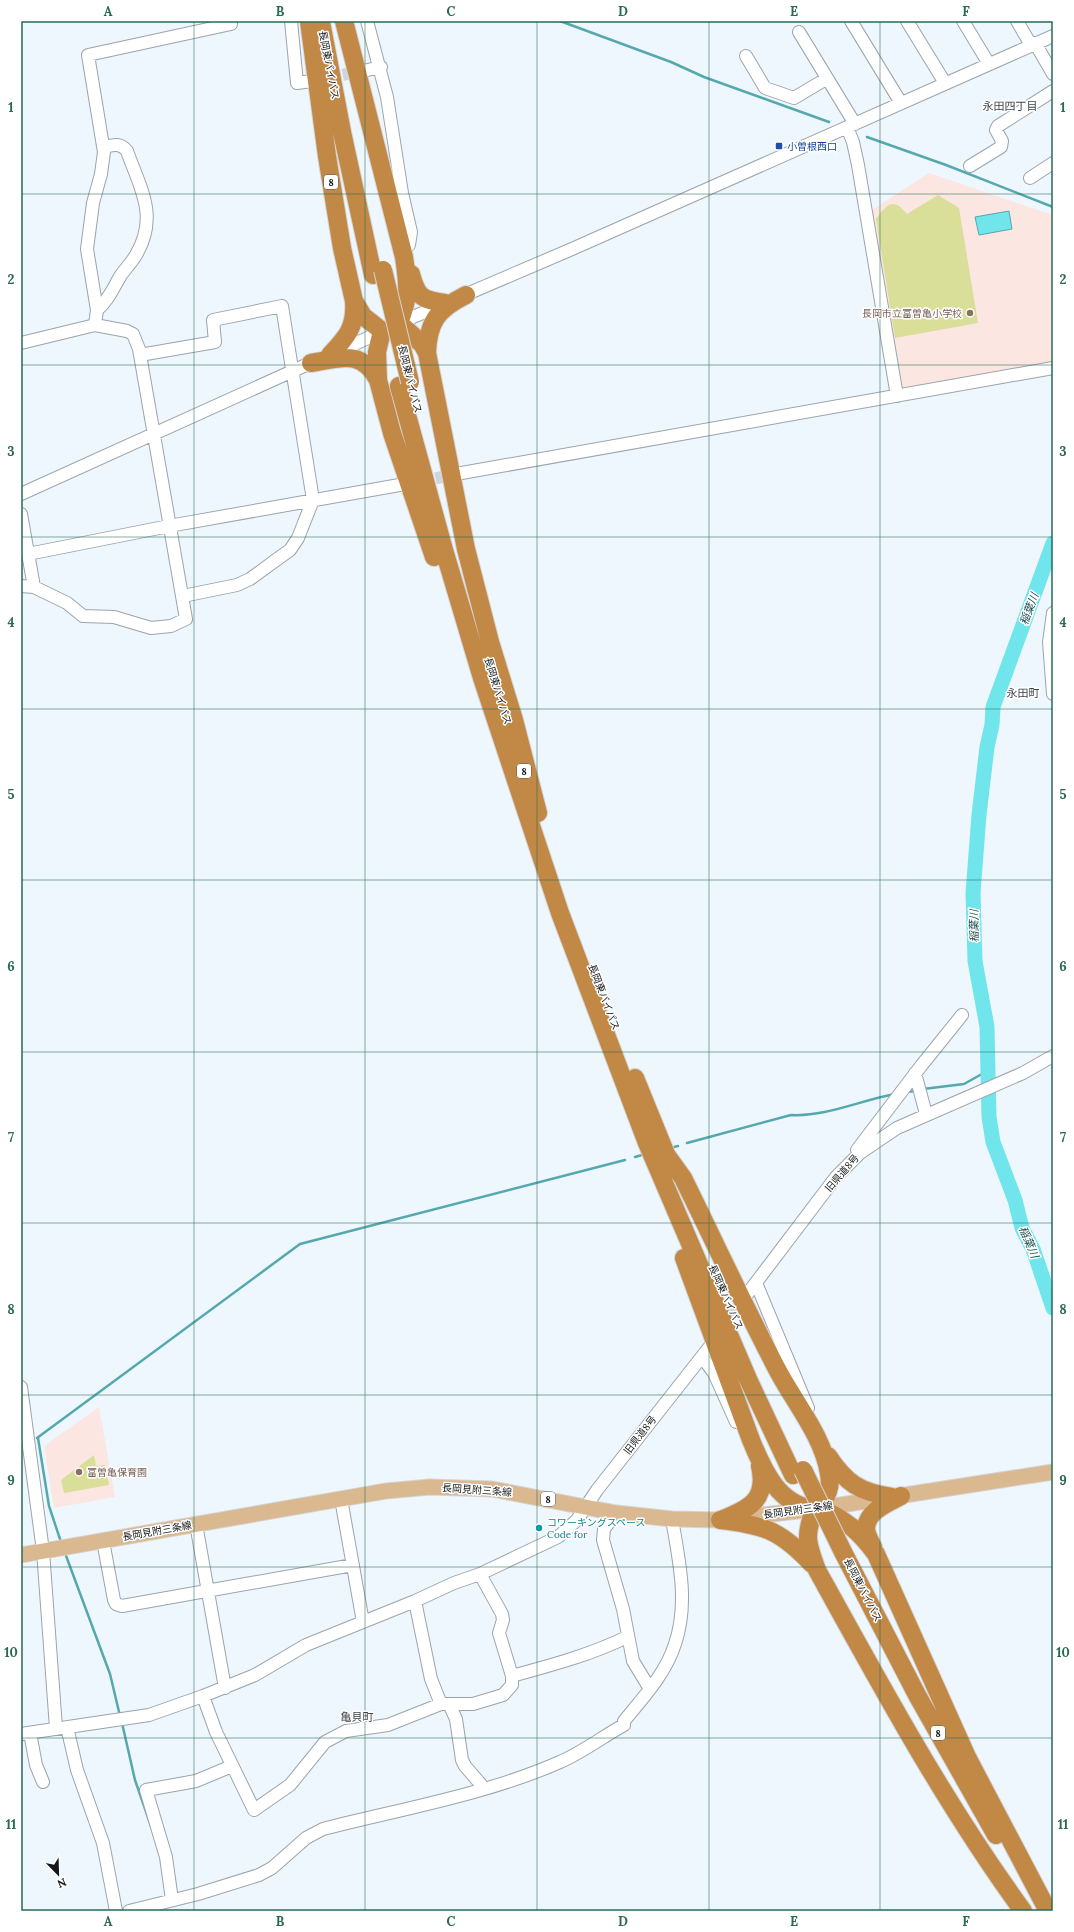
<svg xmlns="http://www.w3.org/2000/svg" width="1074" height="1932" font-family="Lora,'Noto Sans JP',serif">
  <rect width="100%" height="100%" fill="#eef7fe"/>
  <path fill="#fbe6e2" d="M929 173 1053 215V365L900 390 870 211Z
    M99 1407 115 1497 54 1508 44 1446Z"/>
  <path fill="#d9df99" d="M938 195 959 208 978 323 895 338 876 219C887 204 893 197 907 214Z
    M94 1455 96 1466 105 1465 109 1485 64 1493 61 1480Z"/>
  <path fill="#70e6ec" stroke="#55a8ad" d="M1009 211 1012 229 979 235 975 217Z"/>
  <g fill="none" stroke-linecap="round" stroke-linejoin="round">
    <path stroke="#55a8ad" stroke-width="2.5" d="M560 21 671 62 704 77 829 122
      M867 137 946 165 1053 207
      M923 1089 964 1084 989 1070
      M906 1092 916 1091
      M687 1143 791 1115C826 1117 861 1100 895 1094
      M674 1147 678 1146
      M635 1157 642 1155
      M37 1438 300 1244 625 1160
      M38 1438 49 1506 61 1542
      M65 1553 110 1674 120 1716
      M122 1723 135 1780 151 1826"/>
    <path stroke="#70e6ec" stroke-width="15" d="M1053 543 993 707 992 725 987 747 979 815 973 893 975 961 987 1027 989 1117 993 1142 1015 1200 1022 1228 1033 1249 1053 1308"/>
    <path stroke="#cdd6dc" stroke-width="12" stroke-dasharray="12 6" stroke-linecap="butt" d="M325 78 363 71
      M418 482 456 474
      M722 1330 745 1297"/>
    <g stroke="#9ca4ab" stroke-width="14">
      <path id="minor" d="M291 21 297 83 312 81
        M367 21 387 97 402 193 411 232 409 245 402 249
        M851 21 901 103
        M907 21 945 83
        M963 21 989 64
        M1017 21 1031 45
        M799 32 855 124
        M1035 43 1053 74
        M746 56 765 88 794 98 826 79
        M363 71 381 67
        M847 127 853 142 858 165 897 396
        M970 166 1001 147 1002 141 996 130 998 126 1053 91
        M1030 178 1053 163
        M97 310C109 300 113 288 121 275 126 268 132 262 136 255 159 216 140 188 127 151 120 142 113 145 104 147
        M95 325 97 310 87 249 93 203 101 174 104 152 88 55 231 24
        M21 343 95 325 127 331 133 334 139 349 186 619 171 626 151 628 114 617 83 616 67 603 34 587 21 586
        M336 353 399 323 572 249 1053 36
        M140 355 215 342 213 320 282 306 313 500 298 538 290 550 276 560 250 579 237 585 183 596
        M456 474 1053 368
        M21 494 317 360
        M21 514 34 587
        M28 554 169 526 405 484
        M1053 613 1049 642 1053 694
        M915 1073 926 1114
        M857 1150 921 1066 962 1015
        M756 1283 808 1408
        M745 1297 836 1177 860 1153 897 1128 1023 1073 1053 1056
        M702 1357 714 1373 736 1422
        M21 1387 43 1551 56 1728
        M341 1499 363 1622
        M616 1513 604 1529 603 1540 623 1609 633 1661 650 1689
        M196 1524 225 1688
        M103 1541 114 1600 116 1604 122 1606 353 1565
        M480 1574 502 1614 503 1620 499 1633 512 1676
        M415 1601 431 1679 441 1704
        M203 1696 216 1732 254 1810 290 1785 325 1742 346 1731 388 1725 441 1704H473L503 1695 512 1685V1676C552 1665 590 1655 627 1637
        M450 1706 456 1719 462 1760 465 1766 484 1788
        M67 1727 77 1770 103 1843 116 1911
        M30 1733 36 1765 43 1782
        M21 1734 149 1715 203 1696 255 1675 306 1645 415 1601 454 1583 480 1574 558 1537 577 1520 597 1490 711 1345
        M172 1900 166 1857 146 1790 196 1781 232 1766
        M129 1911 198 1894 259 1875 272 1868 306 1838 323 1829C401 1809 488 1794 560 1762 583 1752 602 1737 624 1725V1721C643 1698 666 1673 675 1644 689 1603 679 1561 672 1519"/>
    </g>
    <g stroke="#d5d5d6" stroke-width="17">
      <path id="major" d="M21 1555 386 1491 430 1487 492 1489 616 1513 672 1519 720 1520 815 1509 1053 1472"/>
    </g>
    <g stroke="#d5d5d6" stroke-width="20">
      <path id="highway" d="M309 21 327 156 342 248 354 301 363 316 382 331 377 352 378 380 392 433 434 557
        M344 21 404 257C408 284 410 296 399 323L422 344 427 353 466 549 490 642 514 720 538 813
        M321 22 342 132 373 275
        M411 274C417 297 422 300 445 303
        M427 353C428 321 438 309 466 295
        M330 355C347 337 356 327 354 301
        M311 363C339 359 361 348 378 380
        M399 386 444 550 482 678 560 913 647 1143 748 1379 793 1475
        M635 1078 670 1164
        M665 1153 683 1178C715 1243 745 1308 778 1371 795 1403 824 1438 829 1474 832 1488 826 1497 819 1508 844 1518 860 1532 876 1554L967 1757 1048 1911
        M684 1258 751 1440C763 1470 779 1506 815 1509 804 1535 807 1543 817 1570 881 1686 945 1804 1023 1911
        M828 1456C846 1483 859 1492 892 1497
        M720 1520C765 1525 781 1531 812 1564
        M721 1520C749 1509 768 1500 760 1466
        M873 1547C870 1541 866 1534 866 1528 867 1511 888 1503 901 1496
        M843 1552 917 1695 996 1835"/>
    </g>
    <use href="#minor" stroke="#fff" stroke-width="12"/>
    <use href="#major" stroke="#dab890" stroke-width="15"/>
    <use href="#highway" stroke="#c28846" stroke-width="18"/>
    <g stroke="#d5d5d6" stroke-width="20" stroke-linecap="butt">
      <path id="highway-bridge" d="M383 270 410 382
        M803 1470 843 1552"/>
    </g>
    <use href="#highway-bridge" stroke="#c28846" stroke-width="18"/>
  </g>
  <path fill="none" stroke="#2a6955" stroke-width="1" stroke-opacity="0.55" d="M194 21V1911M365 21V1911M537 21V1911M709 21V1911M880 21V1911M21 194H1053M21 365H1053M21 537H1053M21 709H1053M21 880H1053M21 1052H1053M21 1223H1053M21 1395H1053M21 1567H1053M21 1738H1053"/>
  <rect fill="#1a4fb4" stroke="#fff" stroke-width="1.5" x="775" y="142" width="8" height="8" rx="2"/>
  <g fill="#8d6e63" stroke="#fff" stroke-width="1.5">
    <circle cx="970" cy="313" r="4"/>
    <circle cx="79" cy="1472" r="4"/>
  </g>
  <circle fill="#0f9aa8" stroke="#fff" stroke-width="1.5" cx="539" cy="1528" r="4"/>
  <g text-anchor="middle" dominant-baseline="central" stroke-width="3" stroke-linejoin="round" paint-order="stroke">
    <g fill="#fff" stroke="#5b5d5f" stroke-width="1">
      <rect x="324" y="175" width="14" height="14" rx="3"/>
      <rect x="517" y="764" width="14" height="14" rx="3"/>
      <rect x="541" y="1492" width="14" height="14" rx="3"/>
      <rect x="931" y="1726" width="14" height="14" rx="3"/>
    </g>
    <g font-size="9" font-weight="bold" fill="#15181a">
      <text x="331" y="182">8</text>
      <text x="524" y="771">8</text>
      <text x="548" y="1499">8</text>
      <text x="938" y="1733">8</text>
    </g>
    <g font-size="10" fill="#15181a" stroke="#fff">
      <text transform="translate(329 65) rotate(79)">長岡東バイパス</text>
      <text transform="translate(410 379) rotate(76)">長岡東バイパス</text>
      <text transform="translate(498 691) rotate(73)">長岡東バイパス</text>
      <text transform="translate(604 997) rotate(69)">長岡東バイパス</text>
      <text transform="translate(842 1173) rotate(-49)">旧県道8号</text>
      <text transform="translate(726 1297) rotate(66)">長岡東バイパス</text>
      <text transform="translate(640 1435) rotate(-52)">旧県道8号</text>
      <text transform="translate(477 1490) rotate(4)">長岡見附三条線</text>
      <text transform="translate(798 1510) rotate(-8)">長岡見附三条線</text>
      <text transform="translate(157 1531) rotate(-10)">長岡見附三条線</text>
      <text transform="translate(863 1590) rotate(63)">長岡東バイパス</text>
    </g>
    <g font-size="10" fill="#164399" stroke="#fff" text-anchor="start">
      <text x="787" y="146">小曽根西口</text>
    </g>
    <g font-size="10" fill="#785e54" stroke="#fff" text-anchor="end">
      <text x="962" y="313">長岡市立富曽亀小学校</text>
      <text x="87" y="1472" text-anchor="start">富曽亀保育園</text>
    </g>
    <g font-size="10" fill="#0d838f" stroke="#fff" text-anchor="start">
      <text x="547" y="1522">コワーキングスペース<tspan x="547" dy="12">Code for</tspan></text>
    </g>
    <g font-size="11" fill="#3e454b" stroke="#fff">
      <text x="1010" y="106">永田四丁目</text>
      <text x="1023" y="693">永田町</text>
      <text x="357" y="1717">亀貝町</text>
    </g>
    <g font-size="11" font-style="italic" fill="#174c4f" stroke="#fff">
      <text transform="translate(1029 609) rotate(-70)">稲葉川</text>
      <text transform="translate(974 926) rotate(-91)">稲葉川</text>
      <text transform="translate(1029 1242) rotate(67)">稲葉川</text>
    </g>
  </g>
  <rect width="1074" height="1932" fill="none" stroke="#ffffff" stroke-width="44"/>
  <g transform="translate(58 1874) rotate(157)" stroke="#ffffff" stroke-width="3" paint-order="stroke">
  <path d="M0-3L7 15L0 10L-7 15Z" fill="#15181a"/>
  <text y="-6" font-size="11" font-weight="bold" text-anchor="middle" fill="#15181a">N</text>
  </g>
  <rect x="22" y="22" width="1030" height="1888" fill="none" stroke="#2a6955" stroke-width="1.5"/>
  <g font-size="13" text-anchor="middle" font-weight="bold" fill="#2a6955">
    <text x="108" y="16">A</text>
    <text x="280" y="16">B</text>
    <text x="451" y="16">C</text>
    <text x="623" y="16">D</text>
    <text x="794" y="16">E</text>
    <text x="966" y="16">F</text>
    <text x="11" y="112">1</text>
    <text x="1063" y="112">1</text>
    <text x="11" y="284">2</text>
    <text x="1063" y="284">2</text>
    <text x="11" y="456">3</text>
    <text x="1063" y="456">3</text>
    <text x="11" y="627">4</text>
    <text x="1063" y="627">4</text>
    <text x="11" y="799">5</text>
    <text x="1063" y="799">5</text>
    <text x="11" y="971">6</text>
    <text x="1063" y="971">6</text>
    <text x="11" y="1142">7</text>
    <text x="1063" y="1142">7</text>
    <text x="11" y="1314">8</text>
    <text x="1063" y="1314">8</text>
    <text x="11" y="1485">9</text>
    <text x="1063" y="1485">9</text>
    <text x="11" y="1657">10</text>
    <text x="1063" y="1657">10</text>
    <text x="11" y="1829">11</text>
    <text x="1063" y="1829">11</text>
    <text x="108" y="1926">A</text>
    <text x="280" y="1926">B</text>
    <text x="451" y="1926">C</text>
    <text x="623" y="1926">D</text>
    <text x="794" y="1926">E</text>
    <text x="966" y="1926">F</text>
  </g>
</svg>
